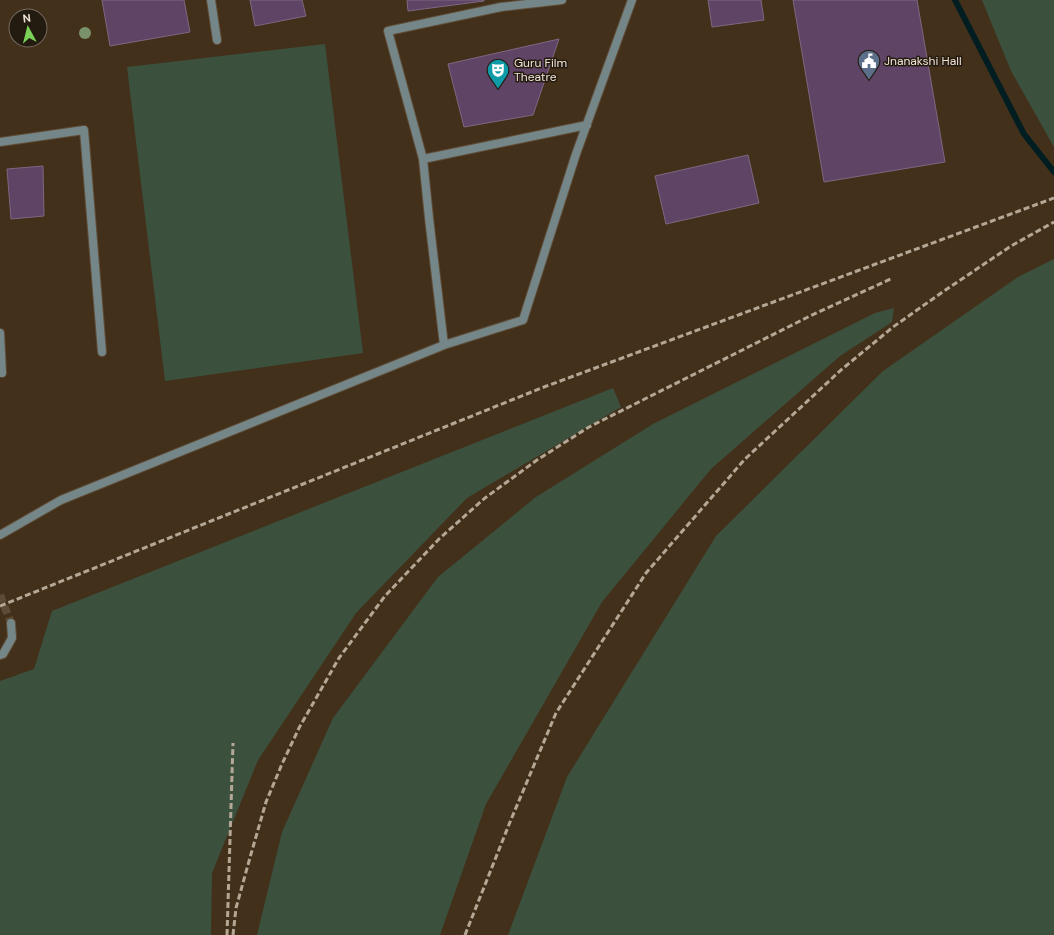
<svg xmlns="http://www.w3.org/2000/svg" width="1054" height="935" font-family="'DM Sans',sans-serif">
  <rect width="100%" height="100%" fill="#43301a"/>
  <path fill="#3b513e" d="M982 0H1054V147L1011 71Z
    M325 44 363 353 165 381 127 67Z
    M1054 259V935H508L567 777 716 536 883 371 1018 277Z
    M894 308 892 322 840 356 711 469 602 602 486 804 440 935H257L282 832 333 718 438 577 536 497 653 424 875 313Z
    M613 388 621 407 467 498 356 613 258 760 212 873 211 935H0V681L34 669 52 611Z"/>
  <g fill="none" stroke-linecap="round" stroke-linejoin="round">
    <path stroke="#001e22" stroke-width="6" d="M955 0 1024 134 1054 172"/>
  </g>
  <path fill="#5f4465" stroke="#7d6881" d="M102 0H184L190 32 110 46Z
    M250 0H302L306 16 255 26Z
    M407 0H484V1L408 11Z
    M708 0H761L764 20 712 27Z
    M793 0H917L945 162 824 182Z
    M559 39 533 115 464 127 448 64Z
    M748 155 759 203 666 224 655 176Z
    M43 166 44 216 11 219 7 169Z"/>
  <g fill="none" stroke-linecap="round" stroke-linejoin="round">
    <path stroke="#5d4b36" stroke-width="8" stroke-dasharray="8 4" stroke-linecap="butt" d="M0 595 11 623"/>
    <g stroke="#5f4d38" stroke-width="10">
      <path id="service" d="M211 0 217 40"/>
    </g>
    <g stroke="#5f4d38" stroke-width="10">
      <path id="minor" d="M562 0 501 7 388 31 423 159 429 218 444 345 523 320 576 154 632 0
        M0 142 84 130 102 352
        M423 159 587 125
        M0 333 2 373
        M0 535 61 500 444 345
        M0 655 3 654 12 638 11 623"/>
    </g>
    <use href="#service" stroke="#758688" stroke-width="8"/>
    <use href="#minor" stroke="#758688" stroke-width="8"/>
    <path stroke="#b5a796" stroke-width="3" stroke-dasharray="6 3" stroke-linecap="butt" d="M0 606 544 387 1054 198
      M227 935 233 743
      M233 935 236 908 251 854 266 802 282 764 299 728 339 658 385 596 439 539 485 498 537 460 589 427 810 316 893 278
      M465 935 510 822 556 713 646 573 745 459 841 370 893 327 944 291 1011 246 1054 222"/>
  </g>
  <circle fill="#7a926c" cx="85" cy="33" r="6"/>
  <defs>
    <g id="civic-pin" transform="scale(1.15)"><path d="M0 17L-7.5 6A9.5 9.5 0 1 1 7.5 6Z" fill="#5c6f8a" stroke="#231a10"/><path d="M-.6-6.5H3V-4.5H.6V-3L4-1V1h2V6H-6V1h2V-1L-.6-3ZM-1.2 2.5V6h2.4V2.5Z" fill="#fff"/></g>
    <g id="theatre-pin" transform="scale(1.15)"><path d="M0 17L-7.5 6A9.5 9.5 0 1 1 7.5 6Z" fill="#0f9aa8" stroke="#231a10"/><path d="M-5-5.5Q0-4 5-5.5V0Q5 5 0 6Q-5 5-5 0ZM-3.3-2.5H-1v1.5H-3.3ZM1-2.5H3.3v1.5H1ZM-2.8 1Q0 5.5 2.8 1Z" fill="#fff"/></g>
  </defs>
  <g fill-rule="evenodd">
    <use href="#civic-pin" x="869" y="61"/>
    <use href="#theatre-pin" x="498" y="70"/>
  </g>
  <g text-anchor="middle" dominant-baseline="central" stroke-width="3" stroke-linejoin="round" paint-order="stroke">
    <g font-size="12" fill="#efe3d5" stroke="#231a10" text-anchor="start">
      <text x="884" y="61">Jnanakshi Hall</text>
      <text x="514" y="63">Guru Film<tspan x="514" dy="14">Theatre</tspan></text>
    </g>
  </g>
  <g transform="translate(28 28) rotate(353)"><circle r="19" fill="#231a10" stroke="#756a5f"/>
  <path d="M0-3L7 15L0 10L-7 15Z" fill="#79d158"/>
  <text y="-6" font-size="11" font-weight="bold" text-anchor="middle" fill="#efe3d5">N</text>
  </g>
</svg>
